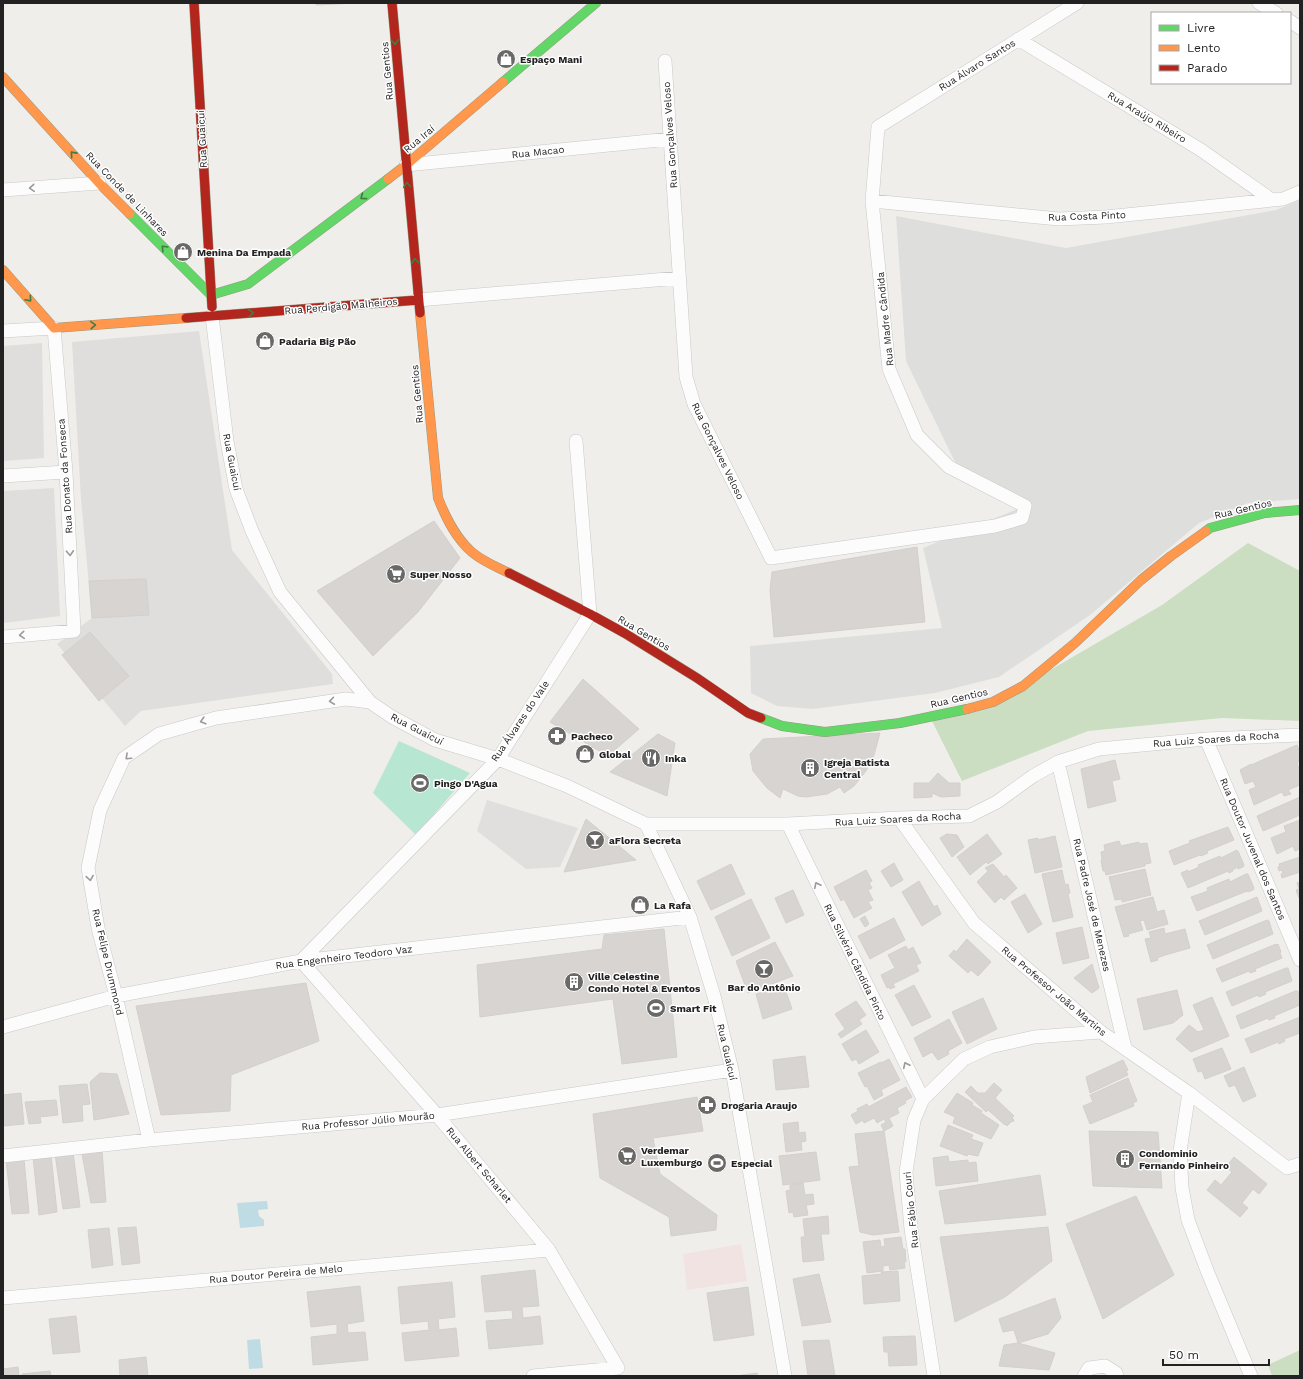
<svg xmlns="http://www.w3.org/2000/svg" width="1303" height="1379" font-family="'Work Sans',sans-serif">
  <rect width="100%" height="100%" fill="#f0eeeb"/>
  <path fill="#dfdedc" d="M199 331 232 550 332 674 333 684 141 711 125 726 57 644 92 618 81 499 72 342Z
    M42 343 44 458 3 461V346Z
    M54 488 60 616 3 623V491Z"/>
  <path fill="#f1e3e1" d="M741 1244 747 1281 687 1290 683 1254Z"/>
  <path fill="#dededc" d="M1300 200V499L1248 503 1199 523 1090 615 999 677 935 693 813 709 777 706 751 693 750 646 942 628 923 548 1020 508 955 462 906 361 896 216 1066 248 1276 210Z"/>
  <path fill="#cbdec1" d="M1248 543 1300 571V721L1222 718 1088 731 962 781 931 719 999 700 1162 605Z
    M1300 1350V1376H1272L1268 1365Z"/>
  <path fill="#b7e6d2" d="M399 741 470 773 416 835 373 793Z"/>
  <path fill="#e0dfde" d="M487 800 578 828 560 867 526 869 477 831Z"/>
  <path fill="#bfdbe3" d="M267 1201 268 1209 258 1210 259 1216 264 1220V1226L240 1228 237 1203Z
    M260 1339 263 1368 249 1369 247 1340Z"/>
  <path fill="#d7d4d2" stroke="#d3d0cc" d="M316 3H356L316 5Z
    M434 521 460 558 418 612 373 656 317 591Z
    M917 547 925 622 774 637 770 590 772 572Z
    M146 579 149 615 92 618 89 581Z
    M90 632 129 676 99 701 62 655Z
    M583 679 639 729 608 756 550 722Z
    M880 733 874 755 866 771 854 786 844 793 840 787 827 794 806 797 798 796 783 789 780 798 767 788 753 771 750 754 763 739Z
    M658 734 675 743 667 796 610 772Z
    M1297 745 1300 752V761L1297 763 1299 769 1300 768V785L1288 790 1291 794 1284 796 1282 792 1254 805 1249 790 1256 787 1253 781 1245 784 1240 770 1251 764V765Z
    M1115 760 1120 779 1112 781 1116 801 1088 808 1081 769Z
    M938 773 949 783H960V796L941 797 932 793V797L914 798V783H929Z
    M1300 797V815L1263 831 1257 816Z
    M586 819 636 860 564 872Z
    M1300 820V849L1295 851 1293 846 1277 854 1271 838 1286 832 1284 826Z
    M1228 827 1234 840 1207 851 1208 853 1201 856 1200 855 1174 865 1169 851 1190 843 1189 841Z
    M947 834 957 835 964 847 952 857 940 838Z
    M987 834 1002 854 988 864 986 862 970 875 957 857Z
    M1055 836 1062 867 1035 873 1028 840 1038 838V840Z
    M1119 841 1121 846 1139 842V844L1147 843 1151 863 1145 864V866L1106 875 1105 871H1103L1101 860 1102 859 1101 852 1105 851 1104 845Z
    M1237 850V852L1238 851 1244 865 1243 867 1238 869V867L1232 870 1233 871 1229 873 1228 871 1188 888 1181 873 1188 870V872L1199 867 1198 865 1220 856 1221 858Z
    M1300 853V872L1282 878 1281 874 1283 873 1282 870 1279 871 1278 867 1280 866 1279 864 1300 857 1299 854Z
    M894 863 903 880 891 887 881 871Z
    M731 864 745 894 711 910 697 881Z
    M993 864 1004 877 1006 875 1017 888 1004 900 1001 897 995 903 977 882 988 871 985 868Z
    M1145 869 1151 895 1122 902V899L1115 900 1109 877Z
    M866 870 872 881 869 883 872 888 868 890 873 900 868 902 872 908 854 918 844 899 841 901 834 887Z
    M1062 870 1065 885 1068 884 1070 893 1068 894 1073 917 1053 922 1042 874Z
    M1246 874H1248L1254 888 1253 890 1248 892 1247 891 1197 911 1191 897 1208 891 1207 888 1229 879 1230 882Z
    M919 881 934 907 937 905 941 914 922 926 902 892Z
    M1300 882V898H1299L1296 890 1299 889 1297 883Z
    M793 890 804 915 786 923 775 898Z
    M1025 894 1042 924 1028 933 1011 902Z
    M1153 897 1157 912 1164 910 1168 924 1147 930 1144 920 1140 921 1143 930 1128 934 1129 936 1124 937 1115 907Z
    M1257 897 1262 911 1205 935 1199 921Z
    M751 899 770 938 732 956 715 917Z
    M865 916 869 924 865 927 860 919Z
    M894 918 905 940 870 959 858 936Z
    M1267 920 1269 921 1273 934 1213 959 1207 945Z
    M1082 927 1089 958 1063 964 1056 933Z
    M1164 928 1165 934 1185 929 1190 948 1165 955 1157 958 1158 960 1151 962 1145 939 1151 938 1149 932Z
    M664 929 677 1057 622 1064 613 999 480 1017 477 965 602 949 604 935Z
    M967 939 991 962 978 976 971 970 968 973 949 956 954 950 956 952Z
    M775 942 793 976 748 993 736 961Z
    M1276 944 1277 945 1278 944 1281 952 1280 953 1282 958 1255 969 1256 971 1250 973 1249 971 1222 982 1216 969Z
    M906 946 908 950 913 947 921 963 916 965 919 971 893 984 895 987 890 989 889 987 887 988 881 975 895 968 888 955Z
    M1092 964 1099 988 1092 993 1074 978Z
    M1286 968H1288L1292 981 1265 992 1266 994 1259 997 1258 995 1232 1006 1226 992Z
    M306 983 319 1041 231 1075 230 1111 161 1115 136 1006Z
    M914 985 931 1017 912 1026 895 995Z
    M784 986 792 1009 763 1019 756 994Z
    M1177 990 1183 1015 1173 1023 1144 1030 1137 999Z
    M1295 991H1298L1300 997V1005L1274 1016 1275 1018 1269 1020 1268 1018 1241 1029 1236 1016Z
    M1212 997 1229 1036 1191 1052 1176 1039 1189 1025 1198 1032 1204 1030 1193 1005Z
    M983 998 997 1029 967 1044 952 1012Z
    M856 1001 866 1015 859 1020 862 1024 841 1038 838 1034 845 1029 835 1014Z
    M1300 1017V1033L1284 1039 1285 1041 1279 1044 1278 1042 1251 1053 1245 1039Z
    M949 1019 962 1043 948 1051 949 1054 938 1060 932 1052 923 1057 914 1038Z
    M866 1030 879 1052 859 1064 856 1059 852 1061 842 1044Z
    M1222 1048 1231 1069 1205 1079 1202 1071 1198 1072 1193 1059Z
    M805 1056 809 1087 776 1090 773 1060Z
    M889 1059 900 1080 881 1090 883 1095 874 1100 867 1086 865 1087 858 1073 881 1062V1063Z
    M1123 1060 1128 1070 1126 1071 1128 1075 1090 1093 1086 1077Z
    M1244 1067 1256 1096 1243 1102 1235 1085 1229 1087 1224 1076Z
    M100 1073 117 1074 129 1114 94 1120 90 1082Z
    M1128 1078 1137 1101 1133 1103 1134 1106 1090 1124 1083 1106 1093 1102 1090 1095Z
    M994 1083 1002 1090 995 1098 1014 1116 1012 1118 1014 1120 1013 1122 1012 1121 1007 1126 1006 1124 1005 1125 988 1110 986 1112 965 1092 971 1086 978 1093H985Z
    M87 1084 90 1104 82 1105 83 1121 63 1123 59 1086Z
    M906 1087 912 1097 905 1101 906 1103 897 1108 899 1113 889 1118 893 1126 884 1131 881 1125 886 1122 884 1119 877 1123 874 1118 864 1123 863 1120 856 1124 851 1115 858 1111 857 1109 867 1104 868 1107Z
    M21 1093 24 1124 3 1126V1095Z
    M957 1093 973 1103 972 1105 982 1111 981 1113 999 1125 991 1139 953 1123 955 1117 944 1112Z
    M697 1097 703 1131 653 1138 660 1174 717 1215 716 1230 671 1236 669 1217 600 1178 593 1114Z
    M56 1100 58 1115 40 1117 41 1123 29 1124 25 1102Z
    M798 1122 799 1133 805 1132 806 1141 801 1142 802 1150 786 1152 783 1124Z
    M948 1125 973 1135 971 1139 983 1143 978 1156 968 1154 967 1156 940 1146Z
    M884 1131 899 1232 873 1235 860 1232 849 1167 859 1166 855 1134Z
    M1089 1131 1158 1132 1162 1188 1093 1186Z
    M102 1151 106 1202 91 1203 82 1154Z
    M73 1152 80 1207 63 1209 55 1154Z
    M816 1152 820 1180 783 1185 779 1156Z
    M51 1155 57 1212 39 1215 33 1157Z
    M948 1156 949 1162 968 1160V1163L976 1162 978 1181 936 1186 933 1158Z
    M1234 1157 1267 1184 1259 1194 1253 1189 1242 1203 1248 1208 1240 1217 1207 1190 1215 1180 1221 1185 1232 1172 1226 1167Z
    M24 1159 29 1213 12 1214 6 1160Z
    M1040 1175 1046 1215 945 1224 939 1191Z
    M803 1183 805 1195 813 1194 814 1204 806 1205 808 1215 794 1217 793 1212 789 1213 786 1191 790 1190V1185Z
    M1136 1196 1174 1275 1103 1319 1066 1224Z
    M828 1216 829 1234H821L824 1260 803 1262 801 1237H805L803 1219Z
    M136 1227 140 1263 122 1265 118 1228Z
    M1048 1227 1052 1261 1005 1297 955 1322 940 1237Z
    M109 1228 113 1265 92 1268 88 1230Z
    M901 1237 903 1249H905L906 1262H904L905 1268 890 1270 889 1265 883 1266V1271L867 1273 863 1242 880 1240 881 1247 885 1246 884 1239Z
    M535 1270 539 1306 522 1307 523 1318 540 1316 543 1344 489 1349 486 1321 513 1319 512 1310 485 1312 481 1276Z
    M898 1271 900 1301 864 1304 862 1276 882 1274 881 1272Z
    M819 1274 831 1322 802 1326 793 1279Z
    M452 1282 455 1317 438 1319 439 1330 456 1328 459 1356 405 1361 402 1333 429 1330 428 1321 401 1324 398 1287Z
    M360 1286 364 1321 347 1324 348 1333 365 1332 368 1360 313 1365 311 1337 337 1334V1324L311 1327 307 1292Z
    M748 1287 754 1335 714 1341 707 1293Z
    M1055 1298 1061 1318 1048 1334 1018 1343 1014 1330 1003 1332 999 1319Z
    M76 1316 80 1352 53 1354 49 1319Z
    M915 1336 917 1365 889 1366 888 1352H884L883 1337Z
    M829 1340 835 1376H808L803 1341Z
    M1018 1343 1055 1353 1049 1370 999 1366 1004 1345Z
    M146 1357 148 1376H120L119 1360Z
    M18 1367 19 1376H3V1369Z
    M50 1371 51 1376H22V1374Z
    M757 1373 758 1376H735Z"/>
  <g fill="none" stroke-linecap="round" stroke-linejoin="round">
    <g stroke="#c9c8c7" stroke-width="14">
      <path id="street" d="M1259 3 1276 13
        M1290 21 1300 28
        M1018 39 1201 150 1272 200
        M665 61 686 377 694 404 771 558 995 526 1022 518 1025 506 949 467 917 435 889 369 872 201 878 127 1077 3
        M406 165 670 139
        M3 190 99 183
        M872 201 1059 219 1106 217 1283 199 1300 192
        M418 300 679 278
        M212 316 227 441 236 489 252 531 280 592 370 702 392 717 435 740 498 759 567 786 646 824 690 917 714 996 732 1070 785 1376
        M3 331 54 328 66 472 74 631 3 637
        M3 476 66 472
        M1206 739 1300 960
        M1058 762 1125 1048
        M899 818 974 923 1101 1032 1189 1093 1287 1168 1300 1164
        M646 824H788L899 818 969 816 997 802 1033 776 1058 762 1099 749 1206 739 1300 735
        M788 824 923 1099
        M301 961 498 759 590 614 576 441
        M301 961 437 1115 549 1250 618 1368 533 1376
        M3 1027 116 996 301 961 690 917
        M1189 1093 1180 1151 1182 1188 1188 1220 1208 1273 1251 1376
        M149 1140 116 996 98 928 88 868 100 810 124 758 159 734 216 718 346 699 370 702
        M3 1156 149 1140 437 1115 732 1070
        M3 1298 549 1250
        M934 1376 911 1229 906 1172 914 1120 923 1099 964 1059 990 1047 1034 1037 1101 1032
        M1084 1376 1089 1368 1105 1366 1116 1373 1117 1376"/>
    </g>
    <g stroke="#999a82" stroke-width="10">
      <path id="fast" d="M503 82 596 3
        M130 214 211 295
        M211 295 248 284 388 179
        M1206 531 1210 528 1265 513 1300 510
        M761 718 782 726 825 732 900 723 967 709"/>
    </g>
    <g stroke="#999a82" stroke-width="10">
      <path id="slow" d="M3 77 99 183 130 214
        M388 179 406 165 503 82
        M3 270 54 328 186 318
        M420 313 438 498C446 518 456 539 473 553 484 562 497 567 509 573
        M967 709 993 702 1023 686 1075 643 1141 580 1171 556 1206 531"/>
    </g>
    <g stroke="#999a82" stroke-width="10">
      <path id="jam" d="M194 3 212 307
        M392 3 420 313
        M186 318 418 300
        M509 573 590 614 626 634 697 678 748 713 761 718"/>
    </g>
    <use href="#street" stroke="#fdfcfc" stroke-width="13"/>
    <use href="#fast" stroke="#63d668" stroke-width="9"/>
    <use href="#slow" stroke="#ff974d" stroke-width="9"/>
    <use href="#jam" stroke="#b3261e" stroke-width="9"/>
  </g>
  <defs><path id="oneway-chevron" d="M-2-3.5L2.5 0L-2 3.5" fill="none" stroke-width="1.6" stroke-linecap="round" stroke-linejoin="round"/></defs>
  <g stroke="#427c45">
    <use href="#oneway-chevron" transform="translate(395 42) rotate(85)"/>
    <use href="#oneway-chevron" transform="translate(73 154) rotate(-132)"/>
    <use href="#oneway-chevron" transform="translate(407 185) rotate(-95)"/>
    <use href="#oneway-chevron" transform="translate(363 197) rotate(143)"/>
    <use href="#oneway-chevron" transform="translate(164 248) rotate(-135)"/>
    <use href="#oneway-chevron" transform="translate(415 261) rotate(-95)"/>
    <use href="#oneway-chevron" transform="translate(29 299) rotate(49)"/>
    <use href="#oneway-chevron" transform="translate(251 313) rotate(-5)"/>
    <use href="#oneway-chevron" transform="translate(93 325) rotate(-4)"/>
  </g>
  <g stroke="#9a9a9a">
    <use href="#oneway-chevron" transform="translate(32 188) rotate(176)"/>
    <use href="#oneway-chevron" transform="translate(70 553) rotate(87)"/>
    <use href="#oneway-chevron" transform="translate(22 635) rotate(175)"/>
    <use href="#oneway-chevron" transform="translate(332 701) rotate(172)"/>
    <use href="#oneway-chevron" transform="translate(203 721) rotate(164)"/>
    <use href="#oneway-chevron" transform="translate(128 757) rotate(137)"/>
    <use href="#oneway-chevron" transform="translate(90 878) rotate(81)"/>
    <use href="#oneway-chevron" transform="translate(817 885) rotate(-116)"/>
    <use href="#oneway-chevron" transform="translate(906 1065) rotate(-116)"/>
  </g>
  <defs>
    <g id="shop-disc" transform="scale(1)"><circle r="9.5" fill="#6a6968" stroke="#fff"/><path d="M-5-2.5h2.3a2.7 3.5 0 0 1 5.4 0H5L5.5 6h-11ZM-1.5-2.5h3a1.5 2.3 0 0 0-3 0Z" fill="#fff"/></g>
    <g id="supermarket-disc" transform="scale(1)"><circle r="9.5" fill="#6a6968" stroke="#fff"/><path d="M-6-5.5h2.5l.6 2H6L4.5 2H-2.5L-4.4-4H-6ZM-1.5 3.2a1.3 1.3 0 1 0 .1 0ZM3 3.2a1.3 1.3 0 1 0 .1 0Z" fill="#fff"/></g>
    <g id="pharmacy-disc" transform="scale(1)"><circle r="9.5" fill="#6a6968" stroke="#fff"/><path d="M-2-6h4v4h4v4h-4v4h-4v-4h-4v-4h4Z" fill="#fff"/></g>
    <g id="restaurant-disc" transform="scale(1)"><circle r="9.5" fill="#6a6968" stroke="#fff"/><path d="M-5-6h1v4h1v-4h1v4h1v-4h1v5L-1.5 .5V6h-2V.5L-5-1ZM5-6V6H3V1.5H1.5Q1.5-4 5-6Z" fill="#fff"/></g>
    <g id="building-disc" transform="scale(1)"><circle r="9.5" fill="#6a6968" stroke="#fff"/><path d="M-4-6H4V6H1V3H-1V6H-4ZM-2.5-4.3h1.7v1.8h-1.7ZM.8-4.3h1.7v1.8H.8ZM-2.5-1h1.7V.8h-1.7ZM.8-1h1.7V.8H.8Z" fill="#fff"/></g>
    <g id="stadium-disc" transform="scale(1)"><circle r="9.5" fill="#6a6968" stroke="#fff"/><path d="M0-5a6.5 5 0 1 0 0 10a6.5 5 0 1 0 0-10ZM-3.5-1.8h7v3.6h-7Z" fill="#fff"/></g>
    <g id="bar-disc" transform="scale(1)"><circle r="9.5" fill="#6a6968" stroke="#fff"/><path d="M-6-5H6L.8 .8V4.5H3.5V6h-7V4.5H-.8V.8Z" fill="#fff"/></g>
  </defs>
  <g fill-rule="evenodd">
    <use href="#shop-disc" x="506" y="59"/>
    <use href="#shop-disc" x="183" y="252"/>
    <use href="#shop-disc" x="265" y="341"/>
    <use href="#supermarket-disc" x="396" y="574"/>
    <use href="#pharmacy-disc" x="557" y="736"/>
    <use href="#shop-disc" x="585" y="754"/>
    <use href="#restaurant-disc" x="651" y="758"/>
    <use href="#building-disc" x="810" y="768"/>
    <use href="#stadium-disc" x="420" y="783"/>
    <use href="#bar-disc" x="595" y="840"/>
    <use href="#shop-disc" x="640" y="905"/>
    <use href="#bar-disc" x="764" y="969"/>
    <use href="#building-disc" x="574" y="982"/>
    <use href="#stadium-disc" x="656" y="1008"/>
    <use href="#pharmacy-disc" x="707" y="1105"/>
    <use href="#supermarket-disc" x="627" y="1156"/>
    <use href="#building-disc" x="1125" y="1159"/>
    <use href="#stadium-disc" x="717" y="1163"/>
  </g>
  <g text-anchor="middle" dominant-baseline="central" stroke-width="3" stroke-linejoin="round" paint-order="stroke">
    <g font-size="10" font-weight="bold" fill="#222" stroke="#fff" text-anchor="start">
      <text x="520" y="59">Espaço Mani</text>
      <text x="197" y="252">Menina Da Empada</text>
      <text x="279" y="341">Padaria Big Pão</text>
      <text x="410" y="574">Super Nosso</text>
      <text x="571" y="736">Pacheco</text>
      <text x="599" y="754">Global</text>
      <text x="665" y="758">Inka</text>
      <text x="824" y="762">Igreja Batista<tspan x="824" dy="12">Central</tspan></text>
      <text x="434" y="783">Pingo D'Agua</text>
      <text x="609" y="840">aFlora Secreta</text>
      <text x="654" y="905">La Rafa</text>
      <text x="588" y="976">Ville Celestine<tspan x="588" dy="12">Condo Hotel &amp; Eventos</tspan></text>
      <text x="764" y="987" text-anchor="middle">Bar do Antônio</text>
      <text x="670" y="1008">Smart Fit</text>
      <text x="721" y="1105">Drogaria Araujo</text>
      <text x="641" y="1150">Verdemar<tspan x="641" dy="12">Luxemburgo</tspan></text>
      <text x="1139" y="1153">Condominio<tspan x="1139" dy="12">Fernando Pinheiro</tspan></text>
      <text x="731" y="1163">Especial</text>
    </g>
    <g font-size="10" fill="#222" stroke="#fff">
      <text transform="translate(977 65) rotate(-32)">Rua Álvaro Santos</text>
      <text transform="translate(387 71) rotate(-95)">Rua Gentios</text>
      <text transform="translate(1147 117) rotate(31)">Rua Araújo Ribeiro</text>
      <text transform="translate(670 135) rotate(-94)">Rua Gonçalves Veloso</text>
      <text transform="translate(202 139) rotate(-93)">Rua Guaicuí</text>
      <text transform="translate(419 139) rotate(-40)">Rua Iraí</text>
      <text transform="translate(538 152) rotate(-6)">Rua Macao</text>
      <text transform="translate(127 194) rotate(46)">Rua Conde de Linhares</text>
      <text transform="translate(1087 216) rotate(-2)">Rua Costa Pinto</text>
      <text transform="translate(341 306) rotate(-5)">Rua Perdigão Malheiros</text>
      <text transform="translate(885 319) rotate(-96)">Rua Madre Cândida</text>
      <text transform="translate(417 394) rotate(-95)">Rua Gentios</text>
      <text transform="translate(718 451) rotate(64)">Rua Gonçalves Veloso</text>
      <text transform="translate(232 462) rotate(79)">Rua Guaicuí</text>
      <text transform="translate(65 476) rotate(-94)">Rua Donato da Fonseca</text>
      <text transform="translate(1243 509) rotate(-13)">Rua Gentios</text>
      <text transform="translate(644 633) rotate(31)">Rua Gentios</text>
      <text transform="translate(959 698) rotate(-13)">Rua Gentios</text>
      <text transform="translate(520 721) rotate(-56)">Rua Álvares do Vale</text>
      <text transform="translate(417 729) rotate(27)">Rua Guaicuí</text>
      <text transform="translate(1216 739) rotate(-4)">Rua Luiz Soares da Rocha</text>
      <text transform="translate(898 819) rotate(-3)">Rua Luiz Soares da Rocha</text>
      <text transform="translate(1253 849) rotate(67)">Rua Doutor Juvenal dos Santos</text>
      <text transform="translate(1092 905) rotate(77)">Rua Padre José de Menezes</text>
      <text transform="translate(344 957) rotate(-7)">Rua Engenheiro Teodoro Vaz</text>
      <text transform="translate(108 962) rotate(77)">Rua Felipe Drummond</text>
      <text transform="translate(855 962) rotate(64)">Rua Silvéria Cândida Pinto</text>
      <text transform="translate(1054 991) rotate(40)">Rua Professor João Martins</text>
      <text transform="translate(727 1052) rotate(77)">Rua Guaicuí</text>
      <text transform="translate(368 1121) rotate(-5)">Rua Professor Júlio Mourão</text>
      <text transform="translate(479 1165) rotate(50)">Rua Albert Scharlet</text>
      <text transform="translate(911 1210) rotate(-96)">Rua Fábio Couri</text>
      <text transform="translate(276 1274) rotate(-5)">Rua Doutor Pereira de Melo</text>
    </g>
  </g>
  <rect width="1303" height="1379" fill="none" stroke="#222222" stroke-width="8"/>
  <rect x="1151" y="12" width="140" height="72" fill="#ffffff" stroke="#a7a7a7"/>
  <rect x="1159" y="25" width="20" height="6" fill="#63d668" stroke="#a7a7a7"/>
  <text x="1187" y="32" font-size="12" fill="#222222">Livre</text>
  <rect x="1159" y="45" width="20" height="6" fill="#ff974d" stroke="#a7a7a7"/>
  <text x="1187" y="52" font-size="12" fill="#222222">Lento</text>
  <rect x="1159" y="65" width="20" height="6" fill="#b3261e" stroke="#a7a7a7"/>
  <text x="1187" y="72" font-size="12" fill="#222222">Parado</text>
  <path d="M1163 1359v6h106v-6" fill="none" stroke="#222222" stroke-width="2"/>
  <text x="1169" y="1359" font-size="12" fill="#222222" stroke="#ffffff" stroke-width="3" paint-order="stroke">50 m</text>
</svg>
